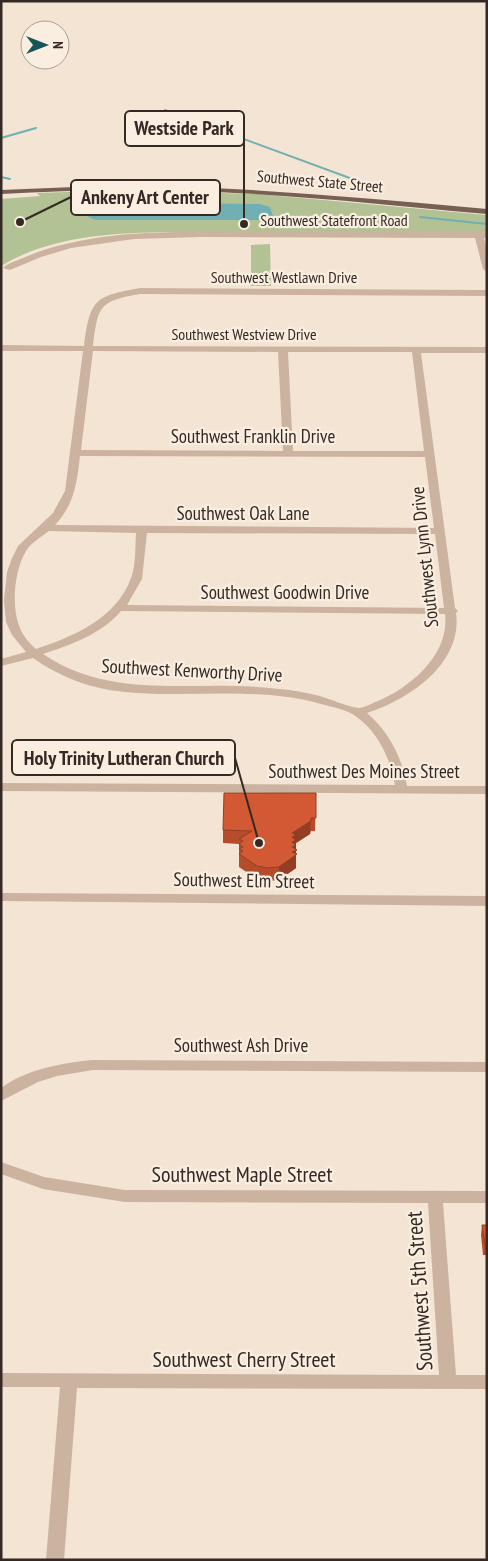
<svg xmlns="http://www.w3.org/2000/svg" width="488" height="1561" font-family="'PT Sans Narrow',sans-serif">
  <rect width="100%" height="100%" fill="#f3e4d4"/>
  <path fill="#b3c294" d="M124 190 258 194 487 215V234L168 232C112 233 50 236 1 266V199L40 196 37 193Z
    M270 244 271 286H251V245Z"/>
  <path fill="#71b0b2" d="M83 202 260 204 270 207 274 219 260 220H97C88 219 85 213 79 207Z"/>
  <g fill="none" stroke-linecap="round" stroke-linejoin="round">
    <path stroke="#71b0b2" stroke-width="2" d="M165 110 366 184
      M1 138 36 128
      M1 177 10 179
      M420 217 487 224"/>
    <path fill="#cbb3a0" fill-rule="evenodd" d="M201 232H487V238H484L487 250V272L483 269 475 238 201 237 134 239 71 248 41 257 10 270 3 268C8 263 16 261 23 258 79 234 141 232 201 232Z
      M140 288 487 290V296L140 294C99 301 98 306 93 346L487 347V353H421L455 608 458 611 456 613C463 664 408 700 367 713 389 732 402 757 407 786H487V794L1 791V783L395 785C390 758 378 731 354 715 345 709 332 707 321 704 250 684 180 701 109 690 82 685 55 674 33 658L1 666V659L26 652 12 635 6 622 4 600 7 572 12 558 18 546 53 513 65 491 83 351H1V345L84 346C90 300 94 296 140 288ZM93 351 278 352 283 451 81 450ZM288 352H412L424 451H293ZM80 456 425 457 434 528 55 525C74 505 77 483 80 456ZM49 531 136 533C135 548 136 564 131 578 116 619 74 636 36 649 29 643 23 636 20 628 11 607 14 571 26 551 31 543 41 537 49 531ZM147 533 435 534 444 608 127 605 142 579ZM121 611 445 614C450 654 411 687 378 701 372 703 366 707 360 708 351 708 330 699 320 696 307 693 293 690 279 689 197 678 116 703 43 654 70 645 102 634 121 611Z
      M1 893 487 896V906L1 901Z
      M93 1060 487 1062V1072L93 1070 57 1076 38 1082 1 1101V1088C27 1069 62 1063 93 1060Z
      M1 1162 44 1177 125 1190 487 1191V1203H443L456 1375H487V1389L77 1388 64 1560H46L60 1387H1V1373L439 1375 428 1203 125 1202 43 1189 1 1174Z"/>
    <path fill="#785f53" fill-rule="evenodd" d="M123 185C245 187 366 198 487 209V214C366 203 244 189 123 190 82 190 42 192 1 194V190Z"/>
  </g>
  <path fill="#b54d2c" d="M316 793 315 831H311L310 834 296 843V868L279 880 268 881 257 879 239 867V844L223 843V830Z
    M482 1225H487V1255H483L481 1235Z"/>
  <path fill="#933e24" d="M311 818 310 834 296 843V868L279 880V867L292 833Z"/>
  <path fill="#d25933" stroke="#933e24" d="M224 793H316V818H311V821L292 833 296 835 292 837 296 840 292 842 296 845 292 847 297 850 292 852 297 854 279 867 268 868 257 866 239 854 243 851 239 849 243 847 239 844 243 841 239 839 252 831 223 830Z
    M482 1225H487V1244H485Z"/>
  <g text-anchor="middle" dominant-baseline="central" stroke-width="4.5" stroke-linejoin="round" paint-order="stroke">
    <g font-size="16" fill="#342924" stroke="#faeee1">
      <text transform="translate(320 181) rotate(5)">Southwest State Street</text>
      <text x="334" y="220">Southwest Statefront Road</text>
      <text x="284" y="277">Southwest Westlawn Drive</text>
      <text x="244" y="334">Southwest Westview Drive</text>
    </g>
    <g font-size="19" fill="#342924" stroke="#faeee1">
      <text x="253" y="436">Southwest Franklin Drive</text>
      <text x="243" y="513">Southwest Oak Lane</text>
      <text transform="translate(424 557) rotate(-96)">Southwest Lynn Drive</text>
      <text x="285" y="592">Southwest Goodwin Drive</text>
      <text transform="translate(192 670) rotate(3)">Southwest Kenworthy Drive</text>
      <text x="364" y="771">Southwest Des Moines Street</text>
      <text transform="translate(244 880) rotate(1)">Southwest Elm Street</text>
      <text x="241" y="1045">Southwest Ash Drive</text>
    </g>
    <g font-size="22" fill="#342924" stroke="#faeee1">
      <text x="242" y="1174">Southwest Maple Street</text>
      <text transform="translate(419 1291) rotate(-94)">Southwest 5th Street</text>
      <text x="244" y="1359">Southwest Cherry Street</text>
    </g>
  </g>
  <path fill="none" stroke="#342924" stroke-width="2" d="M244 224L244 128M20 222L71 197M259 843L235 758"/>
  <g fill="#342924" stroke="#faeee1" stroke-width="2">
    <circle cx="244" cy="224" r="5"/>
    <circle cx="20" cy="222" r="5"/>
    <circle cx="259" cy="843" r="5"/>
  </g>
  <g fill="#faeee1" stroke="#342924" stroke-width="2">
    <rect x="125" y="111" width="119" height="35" rx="5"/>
    <rect x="71" y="180" width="149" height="35" rx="5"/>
    <rect x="12" y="740" width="223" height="35" rx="5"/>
  </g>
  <g font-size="20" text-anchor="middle" font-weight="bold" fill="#342924">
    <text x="184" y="135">Westside Park</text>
    <text x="145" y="204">Ankeny Art Center</text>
    <text x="124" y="765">Holy Trinity Lutheran Church</text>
  </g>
  <rect width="488" height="1561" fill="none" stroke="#342924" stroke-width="5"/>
  <g transform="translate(45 45) rotate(90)"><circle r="24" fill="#faeee1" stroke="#ab9f95"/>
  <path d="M0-4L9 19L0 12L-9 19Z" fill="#165559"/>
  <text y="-8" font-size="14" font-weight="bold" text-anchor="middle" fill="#342924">N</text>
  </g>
</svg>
